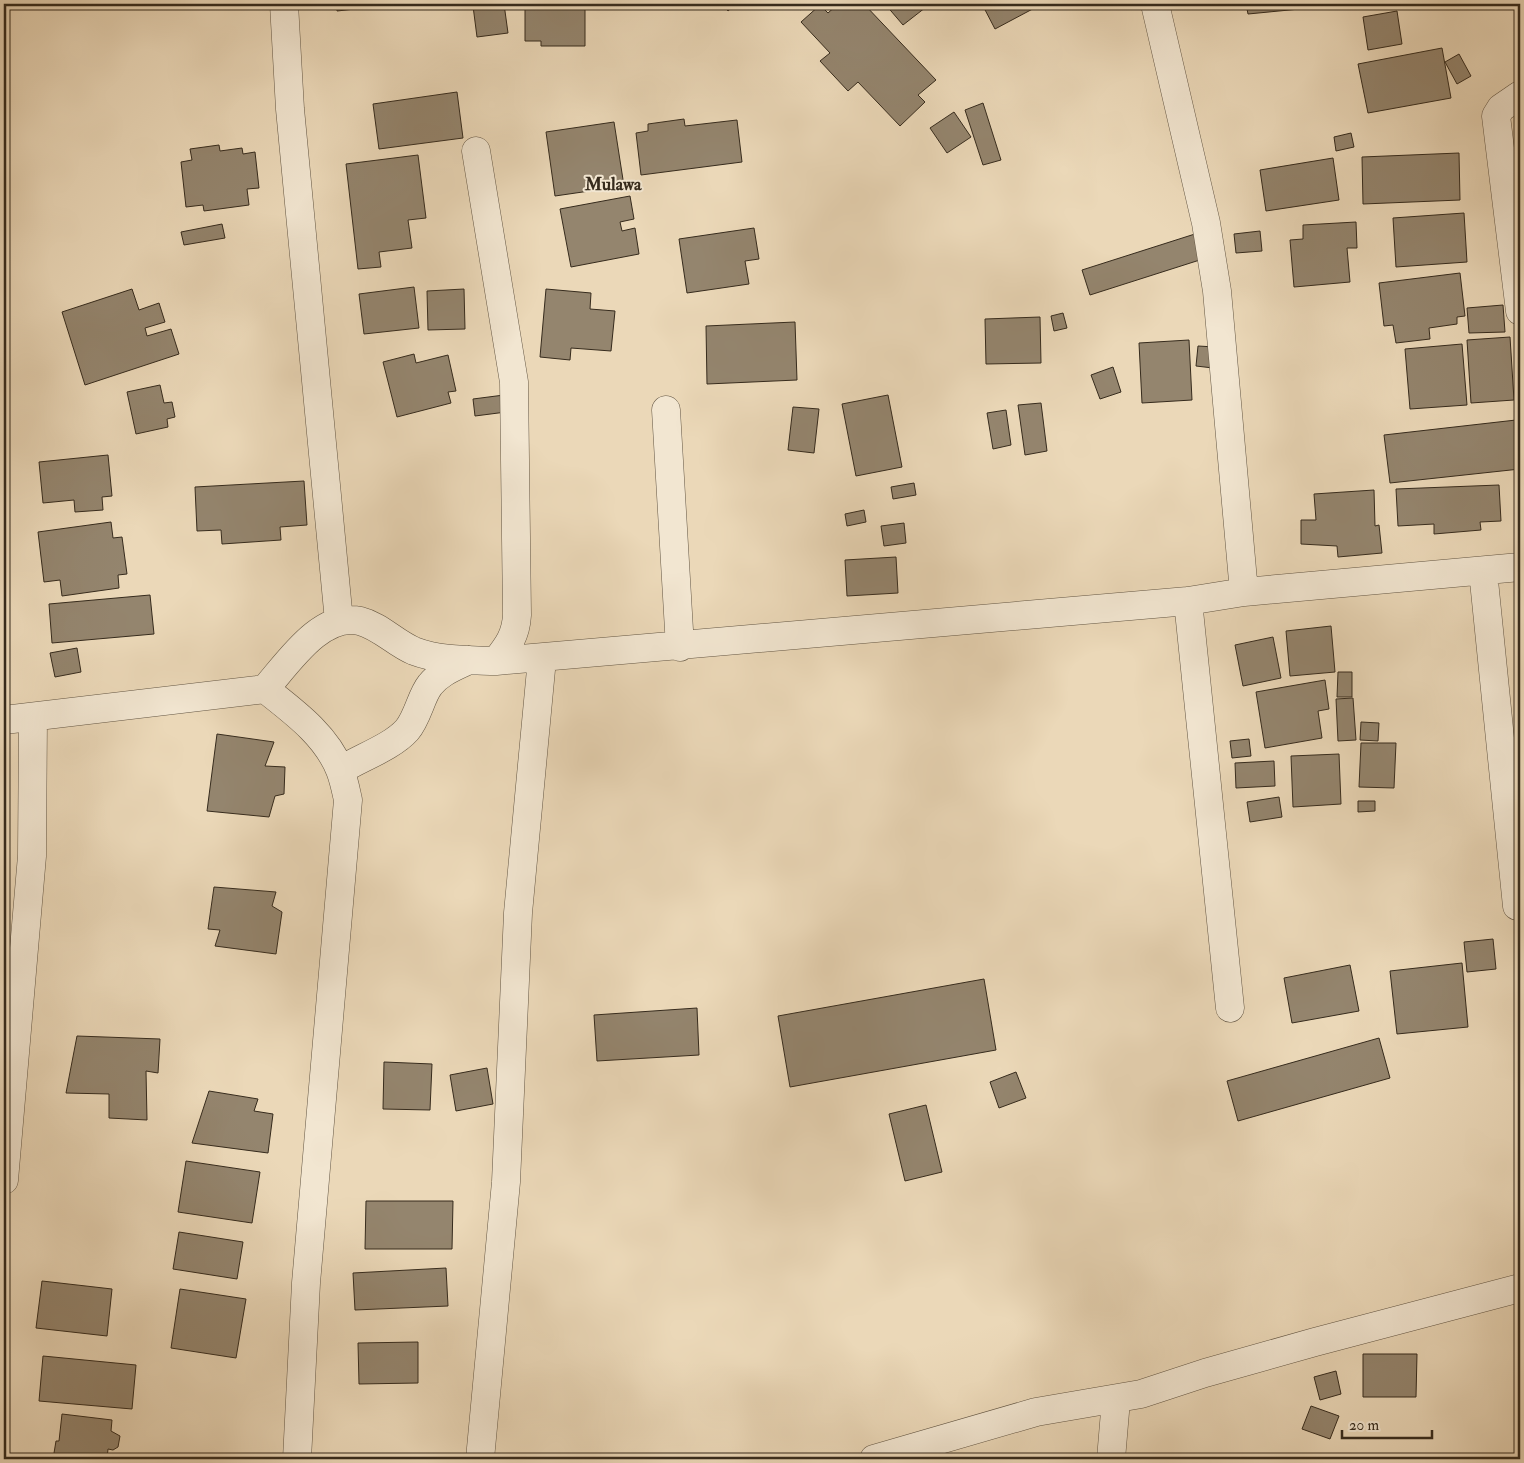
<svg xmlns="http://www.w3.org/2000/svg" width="1524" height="1463" font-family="'IM FELL Double Pica',serif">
  <rect width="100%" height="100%" fill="#ebd8b8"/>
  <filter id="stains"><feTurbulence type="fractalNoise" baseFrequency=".004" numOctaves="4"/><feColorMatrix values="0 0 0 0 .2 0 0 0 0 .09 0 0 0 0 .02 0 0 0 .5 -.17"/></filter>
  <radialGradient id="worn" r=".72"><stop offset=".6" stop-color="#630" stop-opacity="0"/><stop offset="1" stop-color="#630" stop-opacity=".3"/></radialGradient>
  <path fill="#94856e" stroke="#362b1d" d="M337 4H372L373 7 337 11Z
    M491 4H504L508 33 477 37 473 6Z
    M525 4H585V46H541V41H525Z
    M722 4H736L728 11Z
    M794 4H807L800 10Z
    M838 4H864L936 80 918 95 925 102 900 126 858 82 848 91 820 61 830 53 801 22 820 5 828 13Z
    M885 4H930L903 25Z
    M982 4H1042L995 29Z
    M1246 4H1310V8L1248 14Z
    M1397 11 1402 44 1368 50 1363 17Z
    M1442 48 1451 98 1368 113 1358 64Z
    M1459 54 1471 76 1457 84 1445 62Z
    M457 92 463 138 379 149 373 104Z
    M983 103 1001 160 983 165 965 110Z
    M954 112 971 137 947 153 930 128Z
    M684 119 685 126 737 120 742 162 641 175 636 133 648 131V124Z
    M614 122 624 186 555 196 546 132Z
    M1351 133 1354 147 1336 151 1334 137Z
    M219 145 220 151 242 148 243 154 255 152 259 188 247 189 249 205 204 211 203 205 186 207 181 162 192 160 190 149Z
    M1459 153 1460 200 1363 204 1362 157Z
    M418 155 426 218 408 220 412 248 379 252 381 267 358 269 346 164Z
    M1333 158 1339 200 1266 211 1260 170Z
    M630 196 634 219 620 222 622 231 635 228 639 254 571 267 560 209Z
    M1464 213 1467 262 1396 267 1393 218Z
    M1356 222 1357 248H1347L1350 282 1294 287 1290 240 1303 239V225Z
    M222 224 225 238 184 245 181 232Z
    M754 228 759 259 745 261 749 284 687 293 679 239Z
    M1260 231 1262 251 1236 253 1234 234Z
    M1198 233 1206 258 1090 295 1082 270Z
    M1460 273 1465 316 1457 317V324L1429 328 1430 339 1396 343 1393 325 1384 326 1379 283Z
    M414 287 419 328 364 334 359 294Z
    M132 289 139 310 159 303 165 322 145 328 147 336 171 329 179 354 85 385 62 312Z
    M464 289 465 329 428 330 427 291Z
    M546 289 591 293 590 309 615 311 611 351 571 348 570 360 540 357Z
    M1503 305 1505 332 1469 333 1467 308Z
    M1063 313 1067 328 1054 331 1051 316Z
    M1040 317 1041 363 986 364 985 319Z
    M795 322 797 380 707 384 706 326Z
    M1510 337 1514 400 1471 403 1467 340Z
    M1189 340 1192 400 1142 403 1139 343Z
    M1462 344 1467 405 1410 409 1405 349Z
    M1198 346 1215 347 1213 368 1196 366Z
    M414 354 416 363 448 355 456 391 448 392 451 403 397 417 383 362Z
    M1113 367 1121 392 1100 399 1091 375Z
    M160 385 164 403 172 402 175 417 167 419 168 427 136 434 127 392Z
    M504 395 506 412 475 416 473 399Z
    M888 395 902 467 856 476 842 404Z
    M1041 403 1047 451 1025 455 1018 405Z
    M793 407 819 409 814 453 788 450Z
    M1006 410 1011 445 993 449 987 413Z
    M1516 420 1520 469 1390 483 1384 435Z
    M108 455 112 496 102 497 103 510 75 512 74 500 43 503 39 462Z
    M304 481 307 525 280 527 281 540 222 544 221 530 197 531 195 487Z
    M914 483 916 495 893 499 891 487Z
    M1499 485 1501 521 1480 522 1481 530 1434 534V524L1398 526 1396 489Z
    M1374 490 1375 526 1379 525 1382 553 1338 557 1337 546 1301 544V520H1316L1314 494Z
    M864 510 866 522 847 526 845 514Z
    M111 522 113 538 122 537 127 574 118 575 119 588 62 596 60 580 44 582 38 532Z
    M904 523 906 543 884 546 881 526Z
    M896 557 898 593 847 596 845 560Z
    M150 595 154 634 52 643 49 604Z
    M1331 626 1335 672 1290 676 1286 631Z
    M1273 637 1281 678 1243 686 1235 645Z
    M77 648 81 672 55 677 50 653Z
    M1338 672H1352V697H1337Z
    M1325 680 1329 709 1318 711 1322 738 1265 748 1256 692Z
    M1353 698 1356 740 1338 741 1336 699Z
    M1361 722 1379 723 1378 741 1360 740Z
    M217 734 274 742 265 766 285 767 284 794 275 796 269 817 207 811Z
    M1249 739 1251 756 1232 758 1230 741Z
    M1361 743H1396L1394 788 1359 787Z
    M1339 754 1341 804 1293 807 1291 756Z
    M1274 761 1275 786 1236 788 1235 763Z
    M1279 797 1282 817 1250 822 1247 802Z
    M1358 801H1375V811L1358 812Z
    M214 887 276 892 272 906 282 912 276 954 215 946 220 930 208 929Z
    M1493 939 1496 969 1467 972 1464 942Z
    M1462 963 1468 1027 1397 1034 1390 971Z
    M1350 965 1359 1011 1292 1023 1284 978Z
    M984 979 996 1050 790 1087 778 1016Z
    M697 1008 699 1055 597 1061 594 1015Z
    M77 1036 160 1039 158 1073 146 1071 147 1120 109 1118V1094L66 1093Z
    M1379 1038 1390 1078 1238 1121 1227 1081Z
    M384 1062 432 1064 430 1110 383 1109Z
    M487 1068 493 1104 456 1111 450 1075Z
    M1016 1072 1026 1098 999 1108 990 1082Z
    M209 1091 258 1099 254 1111 273 1114 268 1153 192 1143Z
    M926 1105 942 1172 905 1181 889 1114Z
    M186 1161 260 1172 252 1223 178 1212Z
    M366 1201H453L452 1249H365Z
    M179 1232 243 1242 237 1279 173 1269Z
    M446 1268 448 1306 355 1310 353 1273Z
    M42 1281 112 1289 107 1336 36 1328Z
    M180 1289 246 1299 236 1358 171 1348Z
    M418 1342V1383L359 1384 358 1343Z
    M1363 1354H1417L1416 1397H1363Z
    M43 1356 136 1365 132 1409 39 1401Z
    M1336 1371 1341 1394 1320 1400 1314 1377Z
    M1311 1406 1339 1416 1330 1439 1302 1429Z
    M62 1414 112 1420 111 1431 120 1436 118 1447 113 1450 108 1449 107 1459H53L56 1441H59Z"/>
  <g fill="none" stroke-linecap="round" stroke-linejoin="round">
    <g stroke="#635644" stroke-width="29">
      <path id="street" d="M284 4 290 109 339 621
        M1155 4 1206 223 1217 291 1244 592
        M1520 95 1501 108 1496 116 1520 311
        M476 151 514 382 517 615C516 635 508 646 496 661
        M666 410 680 647
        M1483 571 1517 906
        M1188 601 1230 1008
        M265 689C294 712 326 735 340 770 344 780 346 791 348 800L306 1283 297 1459
        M4 720 265 689C288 663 321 612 360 621 380 626 395 643 414 651 440 661 468 660 496 661L1188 601 1244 592 1520 567
        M341 770C360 758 392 747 407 730 418 717 421 696 430 685 440 672 455 667 469 660
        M4 1180 32 856 33 718
        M480 1459 506 1182 518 913 542 659
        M874 1459 1036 1412 1141 1394 1205 1373 1315 1342 1520 1288
        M1111 1459 1116 1400"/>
    </g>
    <use href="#street" stroke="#f2e6d1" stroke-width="28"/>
  </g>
  <g text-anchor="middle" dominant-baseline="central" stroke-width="4" stroke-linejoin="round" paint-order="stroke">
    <g font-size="18" font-weight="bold" fill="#362b1d" stroke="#f2e6d1">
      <text x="613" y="184">Mulawa</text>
    </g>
  </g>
  <rect width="1524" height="1463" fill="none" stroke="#ebd8b8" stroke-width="20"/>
  <rect x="5" y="5" width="1514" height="1453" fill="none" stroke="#362b1d" stroke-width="2.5"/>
  <rect x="10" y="10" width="1504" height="1443" fill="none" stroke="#362b1d"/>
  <path d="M1342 1430v8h90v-8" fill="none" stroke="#362b1d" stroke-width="2.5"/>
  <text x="1349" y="1430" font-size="15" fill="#362b1d" stroke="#f2e6d1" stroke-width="4" paint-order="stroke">20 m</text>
  <rect width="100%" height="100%" filter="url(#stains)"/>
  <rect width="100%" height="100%" fill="url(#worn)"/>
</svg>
